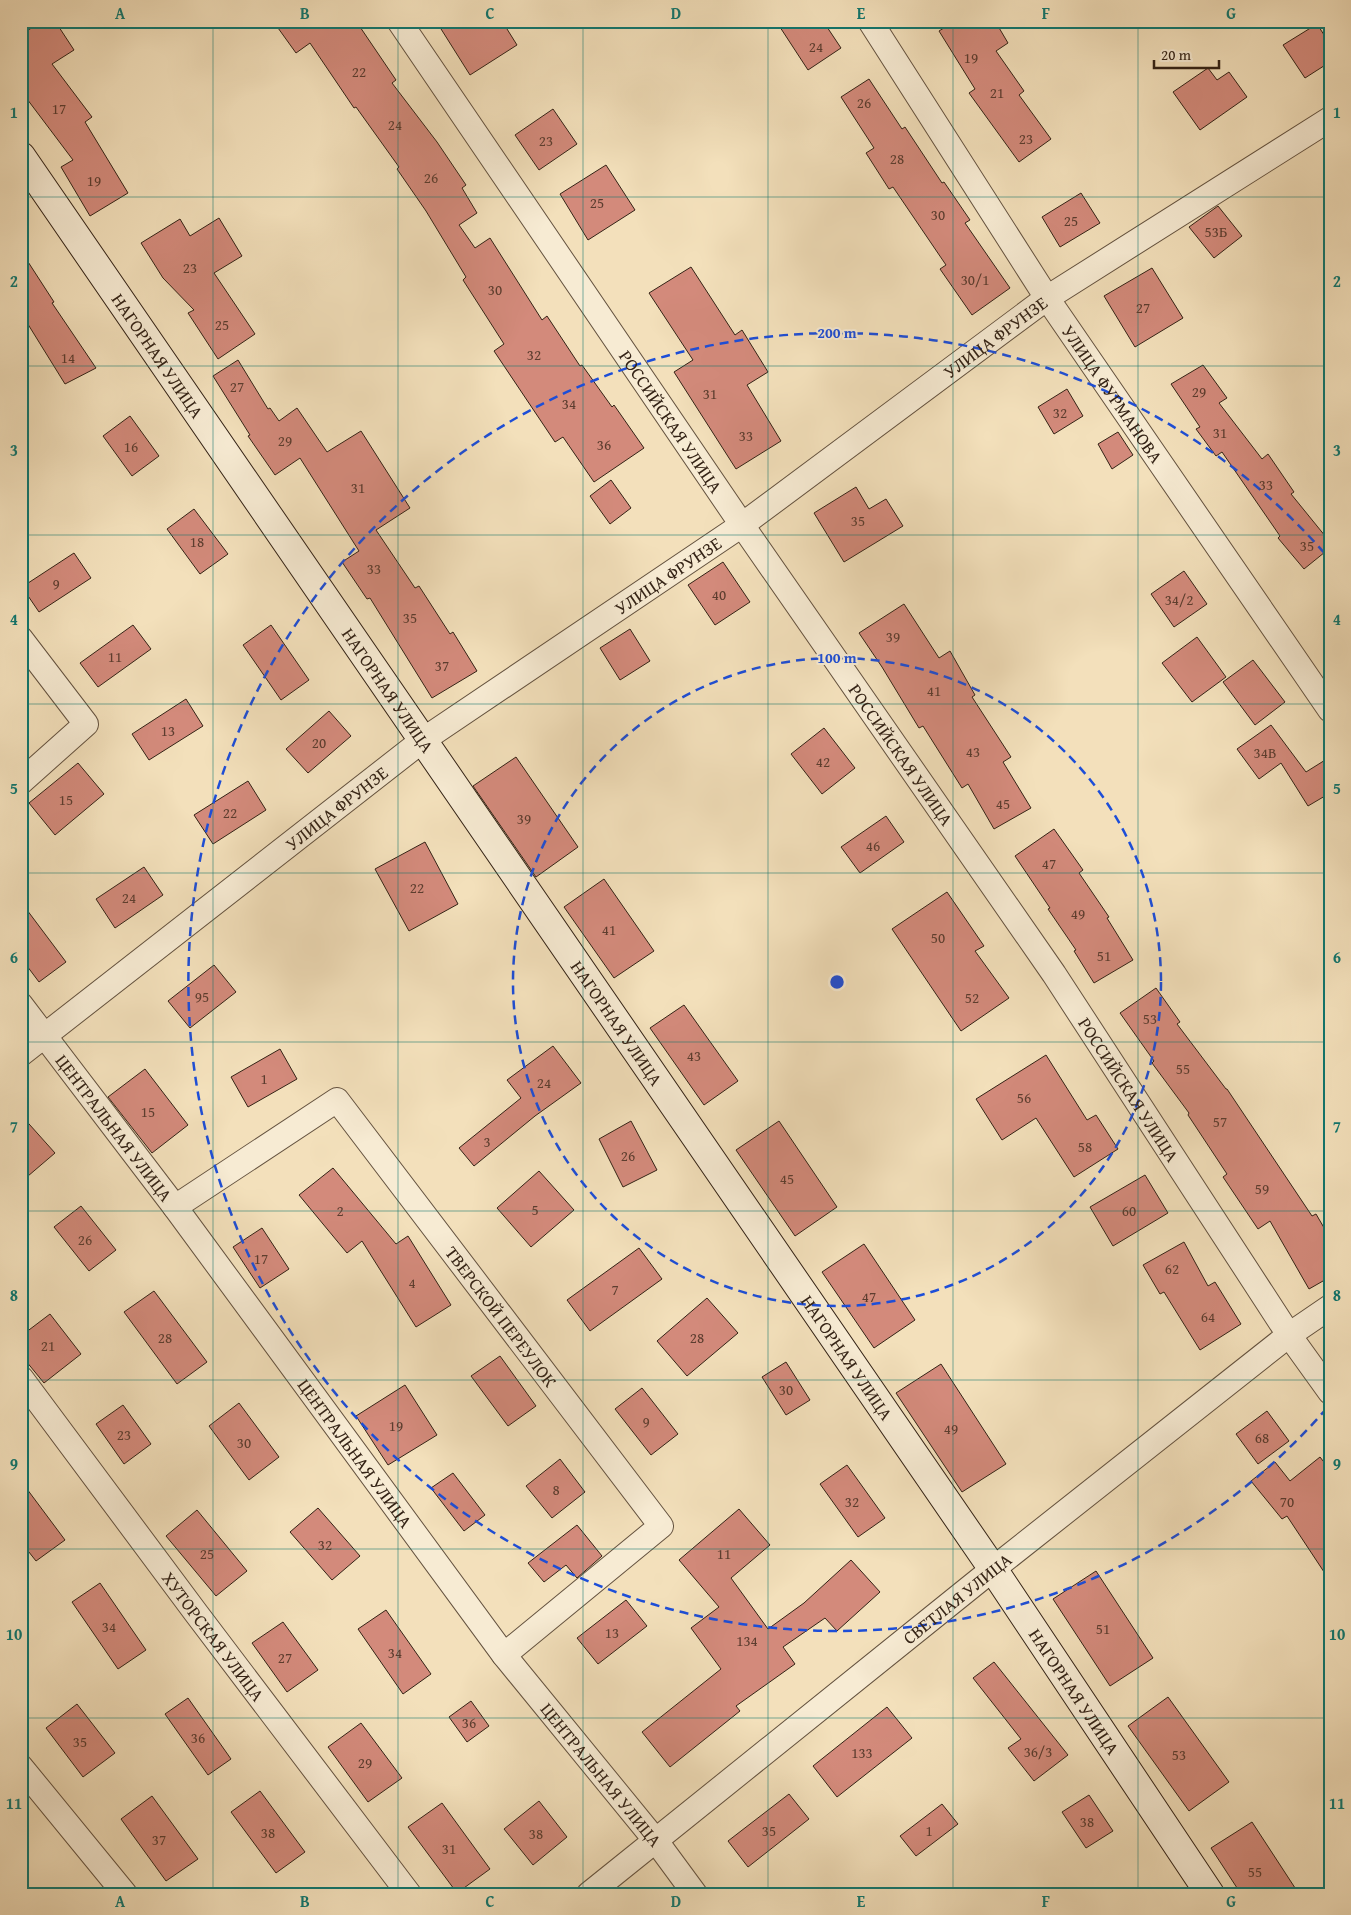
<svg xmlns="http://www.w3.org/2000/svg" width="1351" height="1915" font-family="'Gentium Book Plus',serif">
  <rect width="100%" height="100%" fill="#f3e0bb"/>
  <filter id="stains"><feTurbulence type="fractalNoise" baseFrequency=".004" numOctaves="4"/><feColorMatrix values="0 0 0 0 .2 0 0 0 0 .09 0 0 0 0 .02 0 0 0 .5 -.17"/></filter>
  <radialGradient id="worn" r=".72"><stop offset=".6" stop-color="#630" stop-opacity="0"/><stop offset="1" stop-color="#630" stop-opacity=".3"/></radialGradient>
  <path fill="#d38a7b" stroke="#342316" d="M42 21H55L74 50 52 64 92 117 85 122 128 193 90 216 61 167 73 160 21 91V35Z
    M273 21H356L396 80 392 83 437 142 466 185 462 188 477 213 459 225 475 248 490 238 542 320 547 316 580 366 582 365 612 407 614 405 644 448 594 482 563 437 555 442 494 351 504 344 463 280 466 277 426 211 397 169 399 167 356 107 354 108 310 43 296 53Z
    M436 21H502L517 45 470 75Z
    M776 21H823L841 48 808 70Z
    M955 21H995L1008 43 996 51 1024 91 1019 95 1051 139 1019 162 969 93 975 89 939 31Z
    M1317 24 1330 44V62L1305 78 1283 45Z
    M1208 68 1217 80 1229 72 1247 97 1200 130 1173 92Z
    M869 79 902 129 905 127 942 183 944 182 970 220 965 223 1010 288 972 315 940 269 946 265 893 187 889 189 866 153 874 148 841 97Z
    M553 109 577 144 539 170 515 135Z
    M606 165 635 210 588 240 560 194Z
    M1081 193 1100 223 1060 247 1042 217Z
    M1218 206 1242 236 1214 258 1189 227Z
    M219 218 242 256 214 273 255 334 218 359 188 313 194 310 163 278 141 243 180 219 190 236Z
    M21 251 54 302 52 303 96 368 65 384 21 313Z
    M691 267 735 335 742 330 768 372 747 385 781 441 736 469 674 372 693 360 649 293Z
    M1152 268 1183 318 1135 347 1104 296Z
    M238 360 268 409 270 408 279 421 297 408 327 452 361 431 410 508 376 530 415 588 419 586 450 634 453 632 477 671 432 698 370 598 367 599 342 562 359 551 300 458 275 475 248 436 250 435 213 376Z
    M1203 365 1227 398 1219 403 1262 459 1268 454 1294 492 1291 494 1330 542V548L1304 569 1278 538 1280 536 1222 452 1216 456 1196 429 1200 427 1171 384Z
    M1067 389 1083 416 1054 434 1038 407Z
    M130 416 159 456 132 476 103 436Z
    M1118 432 1133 455 1112 469 1098 444Z
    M611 480 631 508 610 524 590 496Z
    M856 487 869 509 886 499 903 526 844 562 814 513Z
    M194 509 228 554 200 574 167 529Z
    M74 553 91 578 39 612 22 587Z
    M723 562 750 602 715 625 688 585Z
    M1184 571 1207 604 1174 627 1151 594Z
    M904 604 939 658 950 651 975 695 972 697 1011 757 1003 762 1031 808 994 829 968 784 962 788 923 726 919 728 882 667 859 633Z
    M133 625 151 649 98 687 80 663Z
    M271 625 309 680 281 700 243 645Z
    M630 629 650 661 620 680 600 648Z
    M1197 637 1226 677 1192 702 1162 663Z
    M1253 660 1285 702 1255 725 1223 682Z
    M186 699 203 726 149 760 132 734Z
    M329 711 351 736 308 773 286 749Z
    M1271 725 1306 772 1330 757V793L1308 806 1281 763 1259 779 1237 749Z
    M824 728 855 768 822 794 791 754Z
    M516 757 578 847 536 877 473 786Z
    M78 763 104 794 55 835 29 803Z
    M248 781 266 810 213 844 194 815Z
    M886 816 904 842 860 873 841 847Z
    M1054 829 1083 870 1079 873 1109 917 1107 918 1133 960 1094 983 1074 951 1076 950 1048 909 1050 908 1015 856Z
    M425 842 458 904 409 931 375 869Z
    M144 867 163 895 115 928 96 899Z
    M604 879 654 951 614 978 564 907Z
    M947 892 984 946 975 951 1009 998 961 1031 892 929Z
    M21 902 66 962 39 982 21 958Z
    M214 965 236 992 190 1028 168 1001Z
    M1156 988 1180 1022 1177 1024 1226 1089H1227L1312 1216 1316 1214 1330 1238V1277L1309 1289 1270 1221 1258 1229 1223 1177 1227 1174 1188 1115 1189 1113 1152 1063 1154 1061 1120 1013Z
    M684 1005 738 1081 704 1105 650 1028Z
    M553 1046 581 1083 535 1116 474 1166 459 1148 521 1098 507 1080Z
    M280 1049 297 1079 248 1107 231 1077Z
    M1046 1055 1087 1120 1096 1115 1118 1149 1074 1177 1036 1118 1002 1140 976 1099Z
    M145 1069 188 1125 152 1153 108 1097Z
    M21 1115 55 1153 21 1182Z
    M631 1121 657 1170 623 1187 599 1139Z
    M779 1121 837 1207 795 1236 736 1150Z
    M333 1168 396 1244 408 1236 451 1305 416 1327 362 1241 347 1253 299 1195Z
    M539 1171 574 1210 531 1247 497 1208Z
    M1145 1175 1168 1213 1113 1246 1090 1207Z
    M81 1206 116 1250 89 1271 54 1227Z
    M262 1228 289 1269 260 1288 233 1247Z
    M1184 1242 1208 1286 1215 1282 1241 1324 1200 1350 1164 1292 1160 1294 1143 1265Z
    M864 1244 915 1320 874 1348 822 1272Z
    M639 1248 662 1279 590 1331 567 1300Z
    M154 1291 207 1362 177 1384 124 1312Z
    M707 1298 738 1333 687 1376 657 1341Z
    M50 1314 81 1354 44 1383 21 1355V1336Z
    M500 1356 536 1406 508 1426 471 1376Z
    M786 1362 810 1400 786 1415 762 1377Z
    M941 1364 1006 1464 962 1492 896 1393Z
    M405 1385 437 1435 388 1465 356 1416Z
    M642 1388 678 1434 651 1455 615 1409Z
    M239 1403 279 1457 249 1480 209 1426Z
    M123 1405 151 1444 124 1464 96 1424Z
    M1267 1411 1289 1441 1258 1464 1236 1434Z
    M1320 1457 1330 1470V1581L1287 1516 1282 1519 1251 1481 1275 1462 1290 1481Z
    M560 1459 585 1492 552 1518 526 1486Z
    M847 1465 885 1518 858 1537 820 1484Z
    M453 1473 485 1515 464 1531 431 1488Z
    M21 1481 65 1540 36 1561 21 1542Z
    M318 1508 360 1556 332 1580 290 1532Z
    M739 1509 770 1545 731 1578 768 1629 804 1603 851 1560 880 1592 837 1631 825 1618 783 1647 795 1664 736 1706 740 1711 670 1767 642 1732 721 1669 691 1628 719 1607 679 1560Z
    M197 1510 247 1571 216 1596 166 1536Z
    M577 1525 602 1556 577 1578 566 1565 544 1582 528 1563Z
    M1096 1571 1153 1658 1110 1686 1053 1599Z
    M100 1583 146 1650 118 1669 72 1602Z
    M626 1600 647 1626 598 1664 577 1638Z
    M386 1610 431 1674 403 1694 358 1629Z
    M283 1622 318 1670 287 1692 252 1643Z
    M994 1662 1068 1755 1034 1781 1008 1748 1021 1739 973 1678Z
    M1168 1697 1229 1782 1189 1811 1128 1726Z
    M188 1698 231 1759 208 1775 165 1714Z
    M471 1701 489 1726 467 1742 449 1717Z
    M77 1704 115 1753 83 1777 46 1728Z
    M887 1707 912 1738 837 1797 813 1766Z
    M361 1723 402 1778 368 1802 328 1747Z
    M260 1791 305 1852 276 1873 231 1812Z
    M789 1794 809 1819 748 1867 728 1841Z
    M1089 1795 1113 1831 1086 1848 1062 1812Z
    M152 1796 198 1859 166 1881 121 1819Z
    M539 1801 567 1837 533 1865 504 1829Z
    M442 1803 490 1869 457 1893 408 1827Z
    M942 1804 958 1824 916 1856 900 1836Z
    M1252 1822 1299 1894H1241L1211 1848Z"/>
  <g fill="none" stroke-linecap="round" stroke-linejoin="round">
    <g stroke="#64523f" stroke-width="26">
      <g id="street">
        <path id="s1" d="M399 21 742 525 1054 974 1289 1335 1330 1392"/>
        <path id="s2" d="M870 21 1047 298 1330 710"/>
        <path d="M21 639 86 724 21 782"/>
        <path id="s3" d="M21 1005 175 1207 504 1655 656 1841 695 1894"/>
        <path id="s4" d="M21 1054 423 740 742 525 1047 298 1330 119"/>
        <path id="s5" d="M175 1207 337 1100 661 1526 504 1655"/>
        <path id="s6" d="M21 1378 196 1613 409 1894"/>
        <path d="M21 1767 125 1894"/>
        <path id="s7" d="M589 1894 993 1569 1289 1335 1330 1307"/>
      </g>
    </g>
    <g stroke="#342316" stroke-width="30">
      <g id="secondary">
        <path id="s8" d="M21 156 993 1569 1210 1894"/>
      </g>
    </g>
    <use href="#street" stroke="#f7ebd3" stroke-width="24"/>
    <use href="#secondary" stroke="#f7ebd3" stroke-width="28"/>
  </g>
  <path fill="none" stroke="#0f766e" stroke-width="1" stroke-opacity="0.55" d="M213 21V1894M398 21V1894M583 21V1894M768 21V1894M953 21V1894M1138 21V1894M21 197H1330M21 366H1330M21 535H1330M21 704H1330M21 873H1330M21 1042H1330M21 1211H1330M21 1380H1330M21 1549H1330M21 1718H1330"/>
  <g fill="none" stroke="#1d4ed8" stroke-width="2.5" stroke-dasharray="9 6">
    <circle cx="837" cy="982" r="324"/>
    <path d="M1327 1408A649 649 0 1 1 1327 556"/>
  </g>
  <g text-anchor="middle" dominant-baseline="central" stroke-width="4" stroke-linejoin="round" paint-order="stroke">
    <g font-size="15" fill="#5c3d2f">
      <text x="816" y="46">24</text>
      <text x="971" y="57">19</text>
      <text x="359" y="71">22</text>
      <text x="997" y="92">21</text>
      <text x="864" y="102">26</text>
      <text x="59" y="108">17</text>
      <text x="395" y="124">24</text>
      <text x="1026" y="138">23</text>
      <text x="546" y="140">23</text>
      <text x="897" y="158">28</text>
      <text x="431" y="177">26</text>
      <text x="94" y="180">19</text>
      <text x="597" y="202">25</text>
      <text x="938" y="214">30</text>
      <text x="1071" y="220">25</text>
      <text x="1216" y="231">53Б</text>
      <text x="190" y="267">23</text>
      <text x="975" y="279">30/1</text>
      <text x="495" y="289">30</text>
      <text x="1143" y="307">27</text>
      <text x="222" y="324">25</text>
      <text x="534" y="354">32</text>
      <text x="68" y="357">14</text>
      <text x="237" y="386">27</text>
      <text x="1199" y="391">29</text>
      <text x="710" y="393">31</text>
      <text x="569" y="403">34</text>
      <text x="1060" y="412">32</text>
      <text x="1220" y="432">31</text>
      <text x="746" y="435">33</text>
      <text x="285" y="440">29</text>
      <text x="604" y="444">36</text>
      <text x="131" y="446">16</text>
      <text x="1266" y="484">33</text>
      <text x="358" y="487">31</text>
      <text x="858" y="520">35</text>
      <text x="197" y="541">18</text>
      <text x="1307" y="545">35</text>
      <text x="374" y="568">33</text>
      <text x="56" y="583">9</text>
      <text x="719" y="594">40</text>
      <text x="1179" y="599">34/2</text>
      <text x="410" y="617">35</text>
      <text x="893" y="636">39</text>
      <text x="115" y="656">11</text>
      <text x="442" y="665">37</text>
      <text x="934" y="690">41</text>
      <text x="168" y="730">13</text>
      <text x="319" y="742">20</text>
      <text x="973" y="751">43</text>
      <text x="1265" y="752">34В</text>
      <text x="823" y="761">42</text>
      <text x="66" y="799">15</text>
      <text x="1003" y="803">45</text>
      <text x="230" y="812">22</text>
      <text x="524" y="818">39</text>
      <text x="873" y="845">46</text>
      <text x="1049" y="863">47</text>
      <text x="417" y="887">22</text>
      <text x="129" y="897">24</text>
      <text x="1078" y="913">49</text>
      <text x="609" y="929">41</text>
      <text x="938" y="937">50</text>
      <text x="1104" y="955">51</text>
      <text x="202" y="996">95</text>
      <text x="972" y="997">52</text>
      <text x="1150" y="1018">53</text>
      <text x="694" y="1055">43</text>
      <text x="1183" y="1068">55</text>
      <text x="264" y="1078">1</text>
      <text x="544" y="1082">24</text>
      <text x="1024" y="1097">56</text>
      <text x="148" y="1111">15</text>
      <text x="1220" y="1121">57</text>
      <text x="487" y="1141">3</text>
      <text x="1085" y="1146">58</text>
      <text x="628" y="1155">26</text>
      <text x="787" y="1178">45</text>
      <text x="1262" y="1188">59</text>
      <text x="535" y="1209">5</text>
      <text x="340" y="1210">2</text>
      <text x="1129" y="1210">60</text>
      <text x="85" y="1239">26</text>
      <text x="261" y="1258">17</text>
      <text x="1172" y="1268">62</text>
      <text x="412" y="1282">4</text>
      <text x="615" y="1289">7</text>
      <text x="869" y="1296">47</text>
      <text x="1208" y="1316">64</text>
      <text x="165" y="1337">28</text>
      <text x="697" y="1337">28</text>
      <text x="48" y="1345">21</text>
      <text x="786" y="1389">30</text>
      <text x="646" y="1421">9</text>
      <text x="396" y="1425">19</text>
      <text x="951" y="1428">49</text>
      <text x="124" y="1434">23</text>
      <text x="1262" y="1437">68</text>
      <text x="244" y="1442">30</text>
      <text x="556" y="1489">8</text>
      <text x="852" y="1501">32</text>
      <text x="1287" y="1501">70</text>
      <text x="325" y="1544">32</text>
      <text x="207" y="1553">25</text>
      <text x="724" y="1553">11</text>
      <text x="109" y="1626">34</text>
      <text x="1103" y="1628">51</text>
      <text x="612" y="1632">13</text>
      <text x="747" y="1640">134</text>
      <text x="395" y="1652">34</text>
      <text x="285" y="1657">27</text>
      <text x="469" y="1722">36</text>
      <text x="198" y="1737">36</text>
      <text x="80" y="1741">35</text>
      <text x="1038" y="1751">36/3</text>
      <text x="862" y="1752">133</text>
      <text x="1179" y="1754">53</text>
      <text x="365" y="1762">29</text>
      <text x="1087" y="1821">38</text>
      <text x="769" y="1830">35</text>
      <text x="929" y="1830">1</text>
      <text x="268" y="1832">38</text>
      <text x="536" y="1833">38</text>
      <text x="159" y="1839">37</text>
      <text x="449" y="1848">31</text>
      <text x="1255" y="1871">55</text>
    </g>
    <g font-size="18" fill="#342316" stroke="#f7ebd3">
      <text stroke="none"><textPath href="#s4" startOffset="1210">УЛИЦА ФРУНЗЕ</textPath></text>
      <text stroke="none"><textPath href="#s8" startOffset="242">НАГОРНАЯ УЛИЦА</textPath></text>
      <text stroke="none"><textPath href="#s2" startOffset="445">УЛИЦА ФУРМАНОВА</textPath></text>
      <text stroke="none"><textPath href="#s1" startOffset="484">РОССИЙСКАЯ УЛИЦА</textPath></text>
      <text stroke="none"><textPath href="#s4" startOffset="805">УЛИЦА ФРУНЗЕ</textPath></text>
      <text stroke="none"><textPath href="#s8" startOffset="648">НАГОРНАЯ УЛИЦА</textPath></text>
      <text stroke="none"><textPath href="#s1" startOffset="889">РОССИЙСКАЯ УЛИЦА</textPath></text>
      <text stroke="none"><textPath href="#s4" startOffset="400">УЛИЦА ФРУНЗЕ</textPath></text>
      <text stroke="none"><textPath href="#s8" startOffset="1052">НАГОРНАЯ УЛИЦА</textPath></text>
      <text stroke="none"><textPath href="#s1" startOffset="1294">РОССИЙСКАЯ УЛИЦА</textPath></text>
      <text stroke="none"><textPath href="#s3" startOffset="154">ЦЕНТРАЛЬНАЯ УЛИЦА</textPath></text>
      <text stroke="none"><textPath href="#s5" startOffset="466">ТВЕРСКОЙ ПЕРЕУЛОК</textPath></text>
      <text stroke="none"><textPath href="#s8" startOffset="1458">НАГОРНАЯ УЛИЦА</textPath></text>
      <text stroke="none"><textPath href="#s3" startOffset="559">ЦЕНТРАЛЬНАЯ УЛИЦА</textPath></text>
      <text stroke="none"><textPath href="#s7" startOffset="472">СВЕТЛАЯ УЛИЦА</textPath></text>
      <text stroke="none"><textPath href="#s6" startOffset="322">ХУТОРСКАЯ УЛИЦА</textPath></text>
      <text stroke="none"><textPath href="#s8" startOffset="1862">НАГОРНАЯ УЛИЦА</textPath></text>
      <text stroke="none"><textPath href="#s3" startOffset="964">ЦЕНТРАЛЬНАЯ УЛИЦА</textPath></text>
    </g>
  </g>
  <circle cx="837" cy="982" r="8" fill="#1d4ed8" stroke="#f7ebd3" stroke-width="2.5"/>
  <g font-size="15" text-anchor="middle" font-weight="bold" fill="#1d4ed8" stroke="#f7ebd3" stroke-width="4" stroke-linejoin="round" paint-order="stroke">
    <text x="837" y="338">200 m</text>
    <text x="837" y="663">100 m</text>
  </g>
  <rect width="1351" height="1915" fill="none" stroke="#f3e0bb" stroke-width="55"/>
  <path d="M1154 60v8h65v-8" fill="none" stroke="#342316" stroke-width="2.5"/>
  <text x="1161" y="60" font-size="15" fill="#342316" stroke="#f7ebd3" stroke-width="4" paint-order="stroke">20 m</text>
  <rect x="28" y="28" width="1296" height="1860" fill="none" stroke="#0f766e" stroke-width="2"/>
  <g font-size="16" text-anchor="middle" font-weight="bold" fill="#0f766e">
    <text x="120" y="19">A</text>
    <text x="305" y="19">B</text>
    <text x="490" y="19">C</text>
    <text x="676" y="19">D</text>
    <text x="861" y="19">E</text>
    <text x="1046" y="19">F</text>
    <text x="1231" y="19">G</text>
    <text x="14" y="118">1</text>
    <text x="1337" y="118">1</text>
    <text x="14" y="287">2</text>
    <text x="1337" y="287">2</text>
    <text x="14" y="456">3</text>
    <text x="1337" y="456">3</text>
    <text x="14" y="625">4</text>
    <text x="1337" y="625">4</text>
    <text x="14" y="794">5</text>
    <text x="1337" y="794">5</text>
    <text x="14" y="963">6</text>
    <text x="1337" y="963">6</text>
    <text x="14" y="1132">7</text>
    <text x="1337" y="1132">7</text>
    <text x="14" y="1301">8</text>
    <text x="1337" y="1301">8</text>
    <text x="14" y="1470">9</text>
    <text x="1337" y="1470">9</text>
    <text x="14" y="1640">10</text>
    <text x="1337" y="1640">10</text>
    <text x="14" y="1809">11</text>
    <text x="1337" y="1809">11</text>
    <text x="120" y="1907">A</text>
    <text x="305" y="1907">B</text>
    <text x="490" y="1907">C</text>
    <text x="676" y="1907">D</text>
    <text x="861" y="1907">E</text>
    <text x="1046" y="1907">F</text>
    <text x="1231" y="1907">G</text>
  </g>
  <rect width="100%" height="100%" filter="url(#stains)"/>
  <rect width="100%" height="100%" fill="url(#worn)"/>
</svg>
